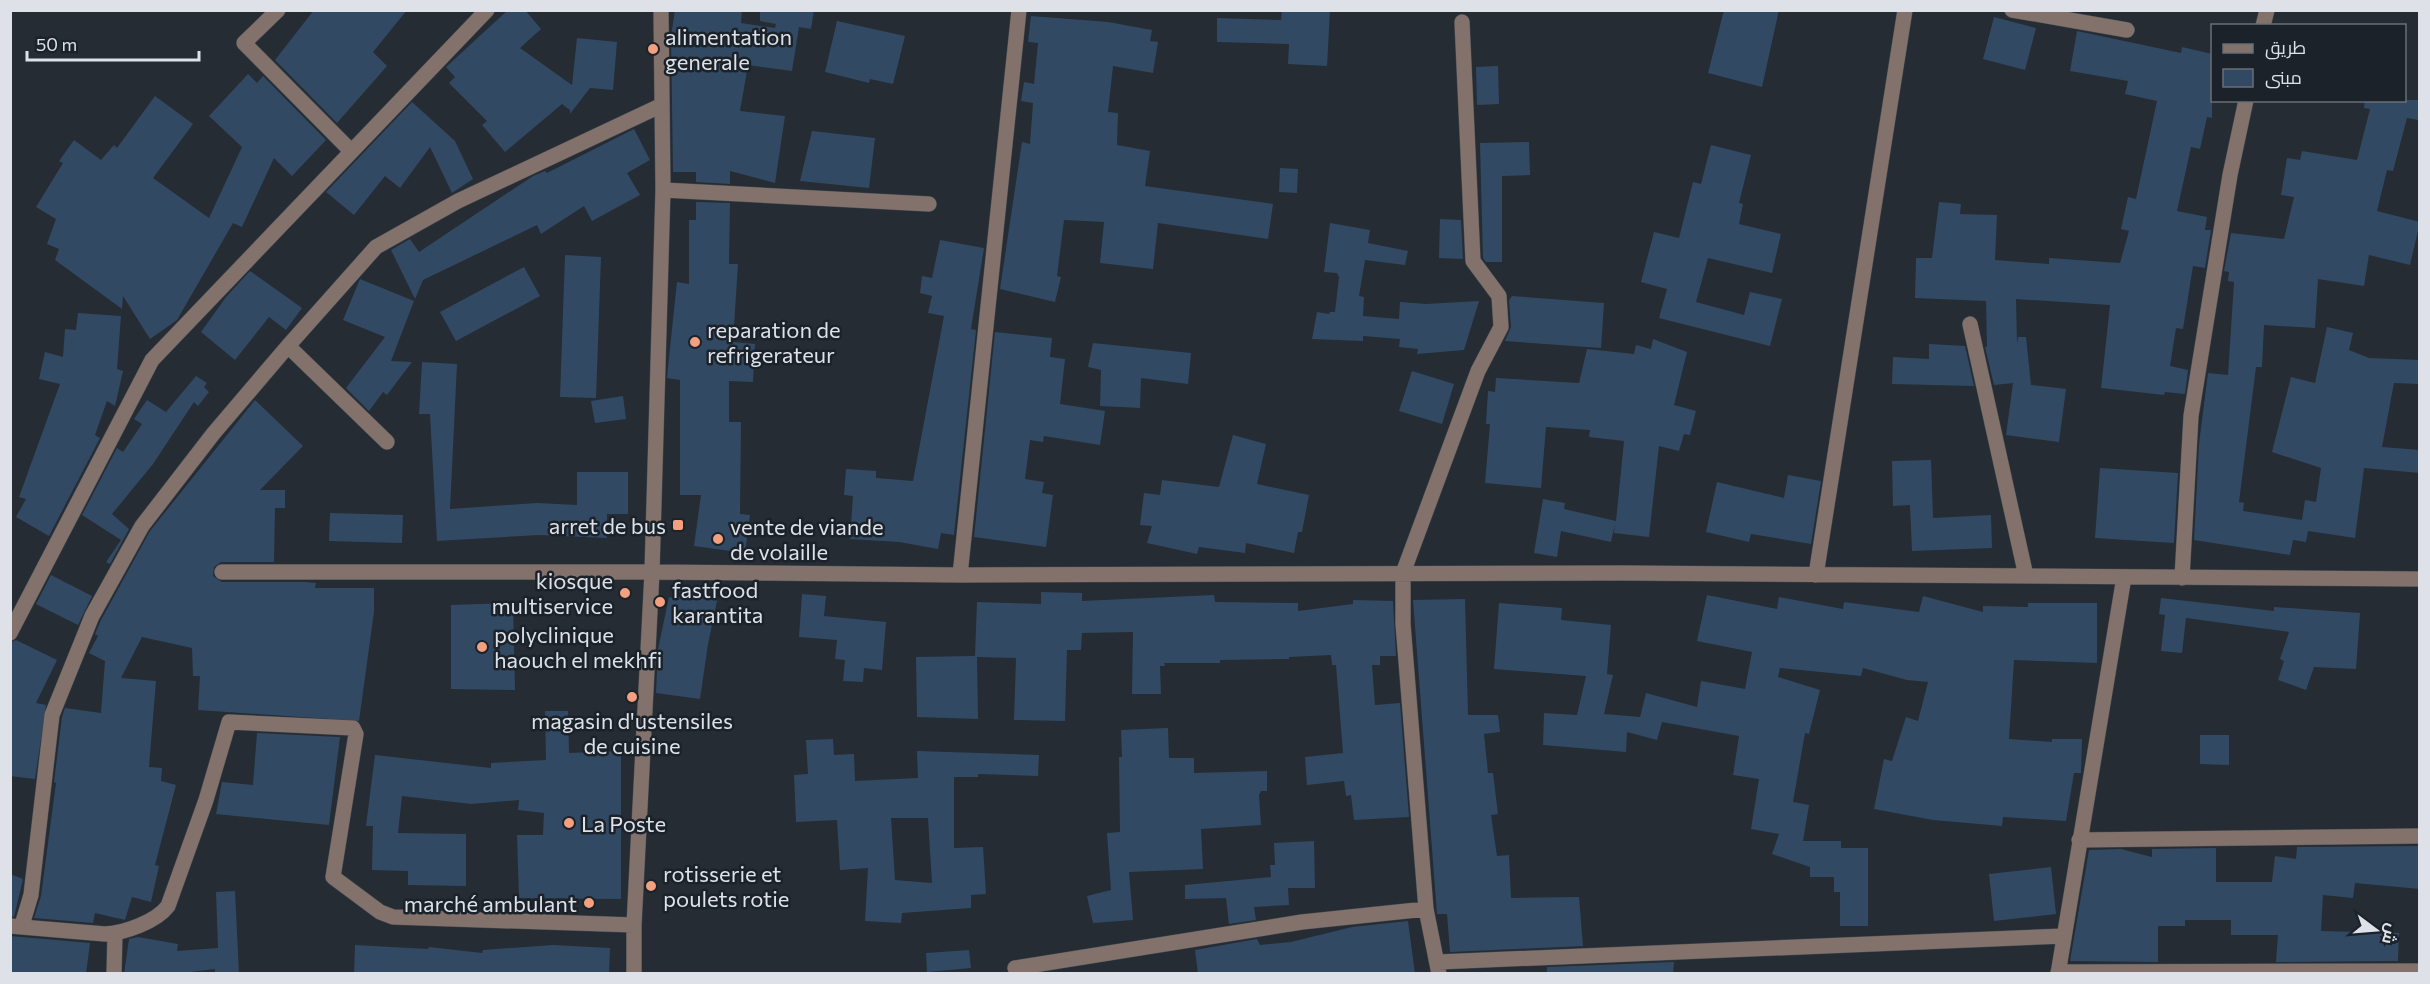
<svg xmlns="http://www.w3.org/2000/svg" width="2430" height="984" font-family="Commissioner,Cairo,sans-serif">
  <rect width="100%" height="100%" fill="#252c34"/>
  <path fill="#324964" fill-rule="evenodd" d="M314 10H407L373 52 387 66 337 123 275 60Z
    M508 10H525L541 29 520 48 572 85 577 38 617 42 613 90 590 88 570 114V110L562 104 505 152 482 125 487 121 449 83 455 77 446 67Z
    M675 10H742L741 23 775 28 776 24 760 21V10H814L811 29 799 27 792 71 748 65 740 111 785 116 775 183 730 171V184L696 182V172H673L671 36Z
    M1282 10H1330L1327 66 1288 64 1289 44 1217 42V18L1281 20Z
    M1724 10H1779L1762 87 1708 73Z
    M1031 16 1108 22 1152 30 1150 41 1158 42 1153 73 1113 66 1108 112 1118 113 1117 145 1150 151 1145 186 1273 204 1268 239 1158 223 1153 269 1100 263 1104 222 1064 220 1057 276 1061 277 1055 302 1000 289 1022 142 1030 144 1033 103 1021 101 1024 82 1034 84 1038 43 1028 42Z
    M1994 17 2036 28 2025 70 1983 59Z
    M837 21 905 36 893 84 870 79 869 83 825 72Z
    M2077 31 2181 53 2182 47 2212 54V118L2207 117 2200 149 2191 147 2177 211 2207 217 2205 230H2211L2205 268 2193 266 2183 329 2176 328 2170 366 2188 370 2185 394 2165 392 2164 395 2101 388 2110 305 2016 299 2017 344 2018 337H2026L2031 385 2066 389 2059 442 2006 435 2013 383 1994 385 1985 347H1987L1986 301 1915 298 1916 258H1932L1939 202 1961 204 1960 214 1997 215 1995 260 2049 264V258L2120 263 2129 231 2121 229 2128 197 2136 199 2157 101 2125 94 2128 81 2070 71Z
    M1498 66 1499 104 1477 105 1476 67Z
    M248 74 257 83 263 76 326 140 292 176 274 158 242 227 233 223 177 320 150 339 123 296 122 309 55 260 59 249 47 244 56 219 36 207 63 163 59 161 74 140 101 160 114 145 117 148 155 96 193 124 153 178 209 218 242 147 209 116Z
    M2365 100H2420L2418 120 2407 118 2393 171 2387 170 2377 211 2420 222 2410 265 2369 255 2364 286 2318 279 2315 328 2264 325 2262 367H2256L2239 502 2244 503 2243 511 2302 520 2305 500 2316 502 2321 468 2272 452 2291 377 2315 383 2327 327 2353 333 2349 350 2369 358 2420 360V384L2394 383 2382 447 2420 450V473L2364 468 2355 538 2308 531 2306 542 2293 540 2290 555 2194 540 2199 444 2208 373 2228 375 2234 282 2228 281 2229 272 2224 271 2231 233 2284 239 2294 197 2281 195 2287 158 2300 160 2302 151 2357 160 2370 109 2364 108Z
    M412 102 455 141 473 179 452 193 430 147 400 188 385 176 354 215 326 192Z
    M634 129 650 160 627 173 640 195 592 221 584 206 541 234 537 225 423 280 415 299 391 250 410 239 419 252 533 176 545 171 547 173Z
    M812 131 875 138 869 188 800 181Z
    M1529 142 1530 175 1502 176V262H1486L1483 258 1480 143Z
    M1711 145 1751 155 1739 203 1743 204 1739 224 1781 234 1772 273 1708 258 1696 302 1744 315 1750 292 1782 299 1770 346 1659 318 1667 289 1641 282 1654 232 1679 238 1693 182 1701 184Z
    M1280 168 1298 169 1297 193 1279 192Z
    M696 202 730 203 729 264H738L733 342 755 344 753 382 729 381V422H741L740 514 750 515 745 553 694 546 701 495H680V380L667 378 668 367 677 282 689 284V220H696Z
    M1440 219 1461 220 1463 259 1439 258Z
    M1330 223 1370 230 1368 243 1408 251 1405 265 1365 260 1359 296 1364 297 1363 316 1399 319 1400 302 1426 304 1479 301 1464 350 1417 354 1418 349 1399 347 1400 339 1363 336V341L1312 339 1317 312 1329 314 1330 312H1335L1339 277 1337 273 1324 272Z
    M940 240 984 248 971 329 976 330 954 535 941 533 938 549 899 542 850 539 853 496 844 495 846 469 876 471V478L913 481 944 316 928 313 932 296 920 293 922 276 932 278Z
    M565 255 601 257 596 398 560 397Z
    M524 267 540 296 456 341 440 312Z
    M250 271 302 308 286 330 269 317 235 360 201 332 226 297Z
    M360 279 414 301 391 361 412 362 387 395 383 392 369 411 346 388 385 337 343 320Z
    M1512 296 1604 303 1601 348 1505 341 1511 327 1509 300Z
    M78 313 121 316 117 369 123 371 115 406 107 401 95 435 100 438 49 536 16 517 26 499 19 497 60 384 39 379 45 352 63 357 65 329 76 330Z
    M995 332 1052 338 1050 357 1065 359 1060 404 1105 411 1100 445 1044 436 1043 442 1030 440 1025 479 1044 482 1042 493 1053 495 1046 547 974 537Z
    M1653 339 1687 352 1674 405 1696 411 1690 435 1684 434 1679 451 1659 446 1649 537 1614 533 1615 524 1611 542 1561 531 1557 557 1534 553 1543 499 1565 503 1564 509 1616 521 1624 441 1589 437 1590 430 1546 427 1541 488 1485 483 1490 424H1486L1488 391 1495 392 1496 378 1579 383 1587 349 1634 354 1636 345 1651 349Z
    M1093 343 1191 353 1188 384 1141 378 1140 408 1100 406 1101 370 1088 367Z
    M1929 344 1965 346 1974 386 1892 384 1893 357 1929 359Z
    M422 362 457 364 450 509 537 503 577 505V472H628V514H607V538L539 535 437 541 430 414H419Z
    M1412 371 1454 384 1442 424 1399 411Z
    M196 376 207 383 204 387 209 392 198 406 194 402 153 464 112 514 129 529 110 564 106 562 121 540 82 515 117 448 123 452 142 424 134 419 147 400 166 412Z
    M623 396 626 419 595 423 591 401Z
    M255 400 303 446 260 490H285V508H275L274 562H221L214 567 213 576 222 582H305L316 583 315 588H374V612L359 721 198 710 200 676H193L192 648 142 637 121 678 156 681 149 767 162 768 161 781 176 785 155 865 159 866 151 902 132 897 125 920 95 913 93 923 34 918 41 896 56 783 54 782 62 717 65 708 101 713 105 661 89 653 98 636 95 634 101 620 150 531Z
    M1233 435 1266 444 1257 484 1309 495 1302 532H1298L1294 553 1246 543 1245 553 1199 547 1197 554 1147 543 1152 526 1140 525 1144 493 1160 495 1162 480 1219 487Z
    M1931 460 1933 518 1991 515 1992 548 1912 551 1910 505 1893 506 1892 461Z
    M2100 468 2178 473 2174 543 2095 538Z
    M1788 475 1821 481 1811 544 1751 534 1749 542 1706 532 1717 482 1784 498Z
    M330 513 403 515 402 543 329 541Z
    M51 575 92 596 78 625 36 604Z
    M681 588 718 596 708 644 700 699 656 693 658 649 669 597 679 600Z
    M1041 592 1082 593V601L1214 595 1215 602 1298 603V611L1353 604V600L1393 601 1396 656H1380V665H1372L1375 705 1400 703 1409 817 1354 820 1351 795 1346 796 1344 781 1307 785 1305 757 1343 753 1336 665H1332L1331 655 1289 657V659L1220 660V663H1164L1165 666H1160L1161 694H1132L1133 632 1082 633 1081 650H1067L1065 721 1014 720 1016 658 977 657 978 719 917 717 916 657 975 656 977 602 1041 604Z
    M802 594 826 596 824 616 886 622 882 670 864 668 863 682 843 681 845 660 835 659 837 640 799 637Z
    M1707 595 1777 609 1779 597 1843 609 1844 602 1919 612 1923 596 1983 612V606L2028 607V603H2097V663L2014 660 2009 739 2052 742V739H2082L2081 773H2074L2066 821 2003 817 2002 826 1933 820 1874 809 1884 759 1892 761 1906 717 1918 721 1928 682 1907 680 1863 668 1861 676 1780 668 1778 677 1820 690 1809 734 1805 733 1793 802 1809 805 1803 841H1841V848H1868V926H1840V892H1834V877H1810V867L1772 854 1779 834 1751 829 1759 779 1733 775 1739 736 1662 722 1657 740 1627 732 1626 752 1543 745 1544 713 1577 715 1586 676 1494 669 1499 603 1562 608 1561 620 1611 625 1607 674 1613 675 1604 714 1640 717 1646 693 1697 707 1701 681 1745 689 1752 652 1697 641Z
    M2161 598 2274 611V607L2360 613 2356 669 2314 667 2306 690 2278 680 2284 661 2280 659 2289 632 2186 618 2182 653 2161 651 2165 615 2159 614Z
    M1465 599 1468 715H1498L1500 732 1484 734 1488 773H1493L1498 814 1491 815 1497 856 1509 855 1511 898 1579 897 1583 946 1450 952 1447 914H1437L1413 600Z
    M513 603 515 690 451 689V605Z
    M16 640 57 660 36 703 46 705 35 779 10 776V643Z
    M545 711H568L569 753 621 751V899L519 898 517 835H543L544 813 518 810 519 800 471 804 402 796 398 833 466 834V886L408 885V871L372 870 373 826H366L375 755 491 768V763L546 760Z
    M1168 728 1169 758H1194V773L1267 771V791H1261L1259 795 1261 825 1201 829 1203 869 1129 872 1133 920 1093 923 1087 896 1111 890 1107 833 1120 832 1119 757H1122L1121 730Z
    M257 733 340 737 329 825 216 814 222 782 253 785Z
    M2200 735H2229V765L2200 764Z
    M833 739 834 755 854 754 855 781 918 778 917 751 1039 755 1038 776 978 774V777H954V848L983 847 986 894 971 895V908L902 913 901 923 865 921 868 868 840 870 837 820 796 822 794 775 808 774 806 740ZM891 818H928L932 883 895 880Z
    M1314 841 1315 888H1288L1289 905 1254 907 1256 920 1229 924 1226 898 1185 899V885L1271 877 1270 865H1275L1274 843Z
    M2420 846V889L2355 883 2353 898 2323 895 2321 931 2399 933 2398 961 2276 962 2278 935H2231V920H2185V926H2158V962L2070 961 2089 850 2121 849 2152 857V849L2216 848V882H2272L2275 856 2296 859 2297 847Z
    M2051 867 2056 914 1994 921 1989 874Z
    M10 874 23 879 14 917 10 916Z
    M235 891 239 974H215V969L173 974H124L129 939 138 937 178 944 177 951 218 948 216 892Z
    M1408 921 1415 974H1198L1195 950 1257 939 1260 945 1291 942 1352 927Z
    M10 936 90 943 86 974H10Z
    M355 945 428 949 429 947 482 953 483 950 553 945 610 948 609 974H354Z
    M969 950 971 968 927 972 926 953Z
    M1674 962 1673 974H1547V967Z"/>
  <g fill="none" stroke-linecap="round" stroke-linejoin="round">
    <g stroke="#434951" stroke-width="16">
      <path id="minor" d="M278 10 244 43 351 151
        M2012 10 2127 30
        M2263 26 2267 10
        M663 190 929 204
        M1970 324 2026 576
        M288 346 376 247 458 201 662 105
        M222 572H652L663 190 661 10
        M960 575 1019 10
        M1816 575 1905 10
        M2182 578 2191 416 2230 175 2246 100
        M10 633 152 360 487 10
        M2079 840 2420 836
        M22 925 31 895 52 715 92 616 142 526 213 434 288 346 387 442
        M10 926 105 934C124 933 156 922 168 906L206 800 229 722 353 728 356 734 333 877 380 912 393 917 634 925
        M1438 962 2064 936
        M1015 968 1302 922 1426 909
        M2058 972 2420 971
        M114 974 115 933
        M634 974V925L652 572 960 575 1624 573 2420 579
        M1439 974 1426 909 1403 624V573L1478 371 1501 327 1499 296 1473 261 1462 22
        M2058 974 2124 577"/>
    </g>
    <use href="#minor" stroke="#83726b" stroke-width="15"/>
  </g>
  <g fill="#f2a07f" stroke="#1b222a" stroke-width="2">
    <circle cx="653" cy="49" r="6"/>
    <circle cx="695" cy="342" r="6"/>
    <rect x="672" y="519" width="12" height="12" rx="3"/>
    <circle cx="718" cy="539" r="6"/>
    <circle cx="625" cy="593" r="6"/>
    <circle cx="660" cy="602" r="6"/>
    <circle cx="482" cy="647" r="6"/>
    <circle cx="632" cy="697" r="6"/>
    <circle cx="569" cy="823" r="6"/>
    <circle cx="651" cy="886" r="6"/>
    <circle cx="589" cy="903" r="6"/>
  </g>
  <g text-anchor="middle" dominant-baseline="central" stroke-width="5" stroke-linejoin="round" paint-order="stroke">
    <g font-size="22" fill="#dee2e8" stroke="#1b222a" text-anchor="start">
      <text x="665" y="36">alimentation<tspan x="665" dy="25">generale</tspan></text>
      <text x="707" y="329">reparation de<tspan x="707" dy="25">refrigerateur</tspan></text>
      <text x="666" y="525" text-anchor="end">arret de bus</text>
      <text x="730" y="526">vente de viande<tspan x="730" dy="25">de volaille</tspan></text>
      <text x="613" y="580" text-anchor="end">kiosque<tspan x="613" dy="25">multiservice</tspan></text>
      <text x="672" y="589">fastfood<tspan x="672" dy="25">karantita</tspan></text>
      <text x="494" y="634">polyclinique<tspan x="494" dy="25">haouch el mekhfi</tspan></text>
      <text x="632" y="720" text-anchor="middle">magasin d'ustensiles<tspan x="632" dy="25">de cuisine</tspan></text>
      <text x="581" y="823">La Poste</text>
      <text x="663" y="873">rotisserie et<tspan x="663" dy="25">poulets rotie</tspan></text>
      <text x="577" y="903" text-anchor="end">marché ambulant</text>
    </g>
  </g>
  <rect width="2430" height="984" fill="none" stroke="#dee2e8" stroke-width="24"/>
  <rect x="2211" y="24" width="195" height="78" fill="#1b222a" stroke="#696f76" stroke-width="1.5"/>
  <rect x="2223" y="44" width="30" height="9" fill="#83726b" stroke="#696f76" stroke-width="1.5"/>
  <text x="2265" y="54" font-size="18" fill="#dee2e8">طريق</text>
  <rect x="2223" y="69" width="30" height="18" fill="#324964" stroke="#696f76" stroke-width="1.5"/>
  <text x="2265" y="84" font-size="18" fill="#dee2e8">مبنى</text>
  <g transform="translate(2376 930) rotate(106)" stroke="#1b222a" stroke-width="4.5" paint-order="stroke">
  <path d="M0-4.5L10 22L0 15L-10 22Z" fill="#dee2e8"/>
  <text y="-9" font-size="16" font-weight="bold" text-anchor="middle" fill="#dee2e8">ش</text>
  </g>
  <path d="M27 51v9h172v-9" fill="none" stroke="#dee2e8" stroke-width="3"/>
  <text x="36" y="51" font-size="18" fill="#dee2e8" stroke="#1b222a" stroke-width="4.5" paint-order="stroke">50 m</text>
</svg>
